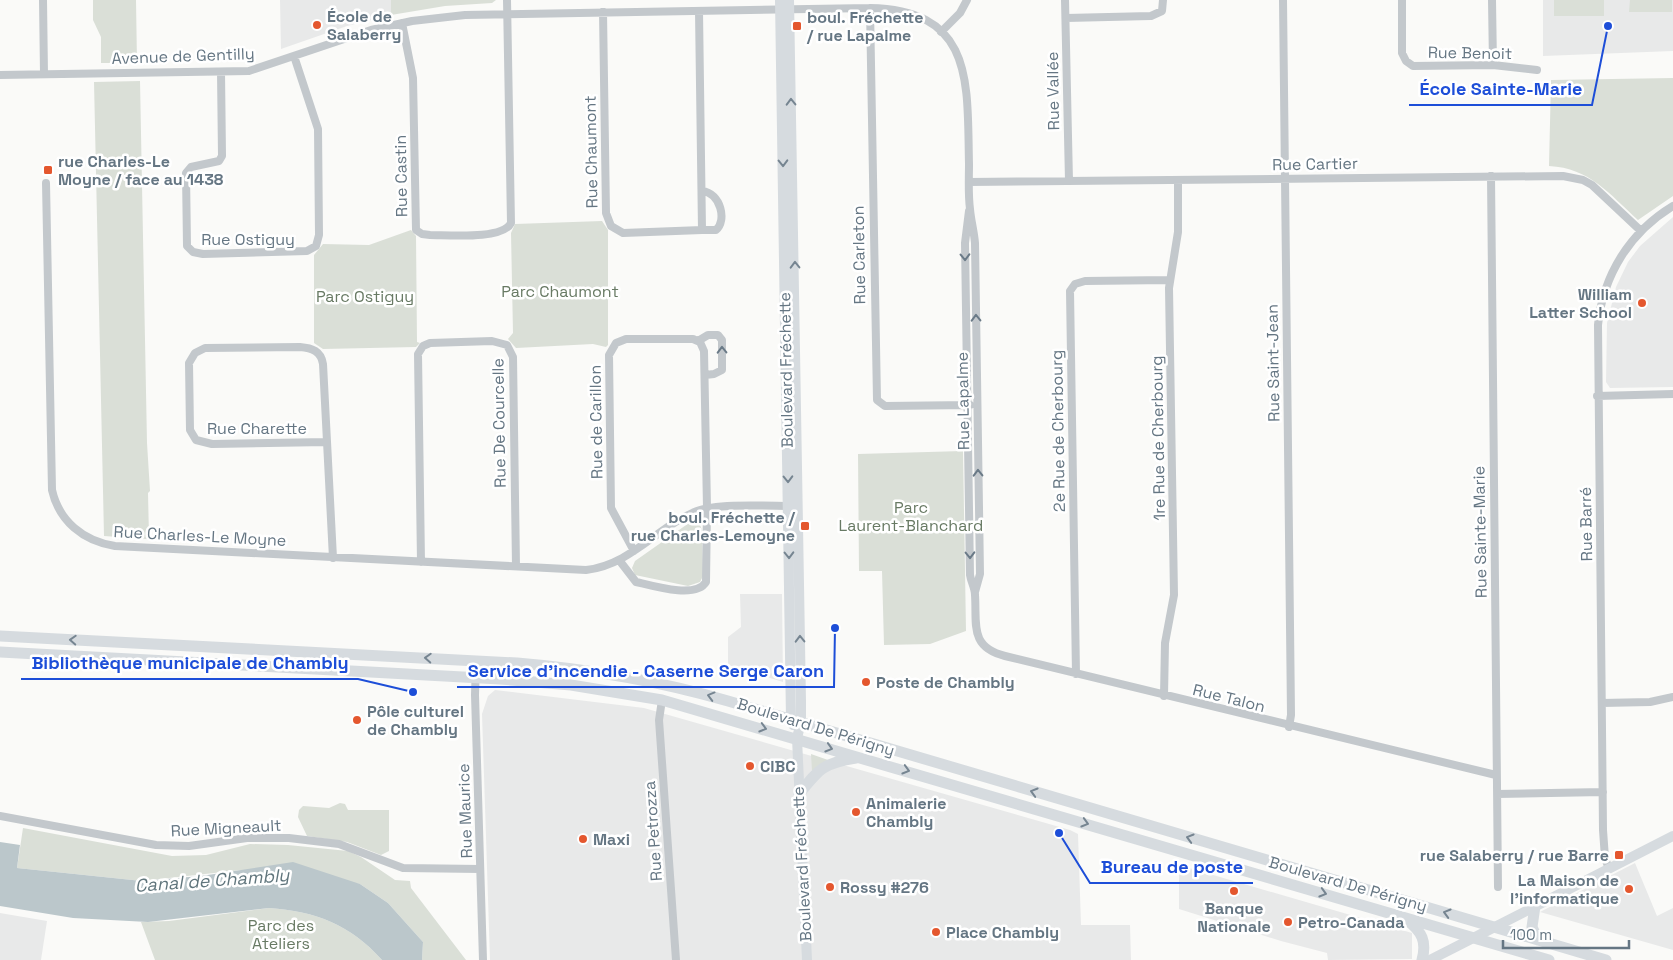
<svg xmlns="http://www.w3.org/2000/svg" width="1673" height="960" font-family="'Space Grotesk',sans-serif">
  <rect width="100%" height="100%" fill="#fafaf8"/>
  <path fill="#e8e9e9" d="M280 0H391V15L347 26 281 49Z
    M1543 0H1673V51L1543 56Z
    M1673 217V387L1610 388 1606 382 1607 323 1616 287 1628 262 1640 246Z
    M740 594H782L783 682 728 665V637L741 627Z
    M495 690 644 708 1070 830 1078 834 1081 925H1130L1131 960H490L482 714 488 696Z
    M1635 863 1657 916 1673 908V950L1540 912Z
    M1179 865 1412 933V959L1328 960 1327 953 1281 941 1179 909Z
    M0 913 47 921 41 960H0Z"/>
  <path fill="#dadfd7" d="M93 0H136L137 63H101V37L93 20Z
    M391 0H496L492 3 445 6 391 15Z
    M1554 0H1604V16H1554Z
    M1630 0H1672V12H1629Z
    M1673 78V196L1638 220C1609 194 1590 168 1549 166L1551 80Z
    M140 81 147 443 150 491 148 493 149 537 146 539 104 536 94 82Z
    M602 221 608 230V345L606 347 593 344 516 348 508 339 513 333 511 233 515 224Z
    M411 230 416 236 417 342 420 343 416 347 323 349 314 343V255L323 244 369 245Z
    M963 451 966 631 930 644 884 645 882 571H859L858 454Z
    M695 522 700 525 702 530 703 576 700 582 688 586 635 575 632 568 635 561 689 523Z
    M811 754 828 760 812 771Z
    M340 803 345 804 348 810H389V851L381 855 347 842 307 836 298 817 299 810 303 806 329 808Z
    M23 828 172 856 206 855 250 844 288 845 348 851 361 857 395 880 410 881 411 888 466 960H422L423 942 388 903 360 884 241 870 142 881 17 868Z
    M269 908C315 911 351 925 382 960H155L141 922 169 921Z"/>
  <path fill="#bbc7cb" d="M0 842 20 845 17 868 142 881 201 876 293 862 360 884 388 903 423 942 422 960H382C351 925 315 911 269 908L148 922 73 918 0 906Z"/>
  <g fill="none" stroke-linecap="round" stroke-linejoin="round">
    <path stroke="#c3c8cc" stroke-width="8" d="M43 0 44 74
      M1065 0 1069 181
      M1283 0 1291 715 1289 727
      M1402 0V53L1406 61 1413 66 1493 65 1537 70
      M1492 0 1493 65
      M870 8 877 400 885 406 970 405
      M603 12 606 213 611 226 623 233 702 230 699 11
      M1066 18 1151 16 1162 11 1163 0
      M402 23 413 78 416 230 422 234 430 235C448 235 503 240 511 223L507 0
      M941 32 960 13 967 0
      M221 72 222 156 219 161 191 167 186 173 187 246 193 252 203 254 307 251 316 246 319 235 318 129 294 56
      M0 75 249 71 371 30 412 21 465 15 870 8C975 10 967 84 969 164 969 178 968 194 970 209 971 221 974 231 975 243L980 574 975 592
      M1491 176 1498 887
      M969 182 1563 176 1583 180 1592 185 1641 231
      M46 183 52 490C59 521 83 541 115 546L586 570C631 565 658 526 697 511 718 503 769 506 793 506
      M702 191C721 193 727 221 716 230H702
      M969 211 965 243 970 575C971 582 975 588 975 595 977 624 969 647 1005 656L1496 775
      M698 341 708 335H718L722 340V370L714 374 705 375
      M1597 396 1673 394
      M326 442 212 444 196 440 190 430 189 363 195 353 205 348 300 347C312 348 321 351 323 364L333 558
      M619 560 636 582C653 586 696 599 706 582L707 508 704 351 700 342 693 339H626L616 343 609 355 611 508 634 551
      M421 562 418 354 423 346 430 343 492 341 507 345 513 357 516 566
      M476 661 475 695 483 960
      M1076 674 1070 291 1075 284 1085 281 1169 280
      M1164 696 1165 643 1174 595 1169 288 1178 232V180
      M662 700 659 720 676 960
      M1602 703 1650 702 1673 697
      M1497 794 1603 792
      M0 816 156 845 189 846 247 838H289L339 844 403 868 480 869
      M1609 869 1605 858 1603 830 1598 325C1603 275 1630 232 1673 206"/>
    <path stroke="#d6dbdf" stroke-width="10" d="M780 0 791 719 793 725
      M789 0 801 701V722L797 738 807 960
      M1430 960 1673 836"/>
    <path stroke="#d6dbdf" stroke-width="11" d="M0 636 517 663C589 669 659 681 728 701L1606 960
      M0 652 500 679 571 685 662 700 1549 960
      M799 794C819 769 823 763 856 758
      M1535 906 1532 927 1538 940
      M1407 920C1422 932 1427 941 1422 960"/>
  </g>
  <defs><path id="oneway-chevron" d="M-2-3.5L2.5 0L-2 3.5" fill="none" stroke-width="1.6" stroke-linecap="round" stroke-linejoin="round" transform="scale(1.25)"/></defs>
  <g stroke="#768591">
    <use href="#oneway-chevron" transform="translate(791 102) rotate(-91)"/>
    <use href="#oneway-chevron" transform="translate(783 163) rotate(89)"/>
    <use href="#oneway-chevron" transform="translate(795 265) rotate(-91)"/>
    <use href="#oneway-chevron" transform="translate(788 479) rotate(89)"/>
    <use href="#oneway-chevron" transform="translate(789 555) rotate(89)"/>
    <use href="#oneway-chevron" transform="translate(800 639) rotate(-91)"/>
    <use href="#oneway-chevron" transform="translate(73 640) rotate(-177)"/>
    <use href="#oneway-chevron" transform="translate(428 658) rotate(-177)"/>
    <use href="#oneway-chevron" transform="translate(711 696) rotate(-165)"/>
    <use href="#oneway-chevron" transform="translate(763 728) rotate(16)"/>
    <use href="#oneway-chevron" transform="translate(829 748) rotate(17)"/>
    <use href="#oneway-chevron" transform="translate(906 770) rotate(16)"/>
    <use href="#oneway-chevron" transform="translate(1034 792) rotate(-164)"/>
    <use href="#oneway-chevron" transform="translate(1085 823) rotate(16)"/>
    <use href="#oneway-chevron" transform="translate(1190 838) rotate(-164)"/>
    <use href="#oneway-chevron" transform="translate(1323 893) rotate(16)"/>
    <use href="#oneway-chevron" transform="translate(1447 913) rotate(-164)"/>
  </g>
  <g stroke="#6a7a87">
    <use href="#oneway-chevron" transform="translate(965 257) rotate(89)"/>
    <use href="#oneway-chevron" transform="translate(976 318) rotate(-91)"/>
    <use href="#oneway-chevron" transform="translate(722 350) rotate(-91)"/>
    <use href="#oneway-chevron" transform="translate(978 473) rotate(-91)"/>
    <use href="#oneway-chevron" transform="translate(970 555) rotate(89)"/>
  </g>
  <g fill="#e4572e" stroke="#fff" stroke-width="2">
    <circle cx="317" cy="25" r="5"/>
    <rect x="792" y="21" width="10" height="10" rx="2.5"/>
    <rect x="43" y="165" width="10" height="10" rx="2.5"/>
    <circle cx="1642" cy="303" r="5"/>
    <rect x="800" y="521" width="10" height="10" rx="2.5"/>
    <circle cx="866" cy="682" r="5"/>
    <circle cx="357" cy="720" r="5"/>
    <circle cx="750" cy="766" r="5"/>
    <circle cx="856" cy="812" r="5"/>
    <circle cx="583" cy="839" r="5"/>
    <rect x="1614" y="850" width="10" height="10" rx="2.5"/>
    <circle cx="830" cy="887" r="5"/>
    <circle cx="1629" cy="889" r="5"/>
    <circle cx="1234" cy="891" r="5"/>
    <circle cx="1288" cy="922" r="5"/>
    <circle cx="936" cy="932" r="5"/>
  </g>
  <g text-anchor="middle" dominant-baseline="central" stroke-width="5" stroke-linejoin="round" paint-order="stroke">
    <g font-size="16" font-weight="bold" fill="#657683" stroke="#fff" text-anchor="start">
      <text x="327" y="16">École de<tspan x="327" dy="18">Salaberry</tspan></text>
      <text x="807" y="17">boul. Fréchette<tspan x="807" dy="18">/ rue Lapalme</tspan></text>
      <text x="58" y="161">rue Charles-Le<tspan x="58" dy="18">Moyne / face au 1438</tspan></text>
      <text x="1632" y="294" text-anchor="end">William<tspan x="1632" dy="18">Latter School</tspan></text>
      <text x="795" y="517" text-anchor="end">boul. Fréchette /<tspan x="795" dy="18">rue Charles-Lemoyne</tspan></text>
      <text x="876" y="682">Poste de Chambly</text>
      <text x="367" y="711">Pôle culturel<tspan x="367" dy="18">de Chambly</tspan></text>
      <text x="760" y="766">CIBC</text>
      <text x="866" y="803">Animalerie<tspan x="866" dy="18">Chambly</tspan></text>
      <text x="593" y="839">Maxi</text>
      <text x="1609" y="855" text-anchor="end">rue Salaberry / rue Barre</text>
      <text x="1619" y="880" text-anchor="end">La Maison de<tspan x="1619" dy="18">l'informatique</tspan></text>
      <text x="840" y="887">Rossy #276</text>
      <text x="1234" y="908" text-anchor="middle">Banque<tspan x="1234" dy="18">Nationale</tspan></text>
      <text x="1298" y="922">Petro-Canada</text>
      <text x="946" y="932">Place Chambly</text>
    </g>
    <g font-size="16" fill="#657683" stroke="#fff">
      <text transform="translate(1470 53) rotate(1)">Rue Benoit</text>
      <text transform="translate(183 56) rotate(-2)">Avenue de Gentilly</text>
      <text transform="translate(1053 91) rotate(-91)">Rue Vallée</text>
      <text transform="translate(591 152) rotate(-91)">Rue Chaumont</text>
      <text transform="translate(1315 164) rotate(-1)">Rue Cartier</text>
      <text transform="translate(401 176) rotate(-91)">Rue Castin</text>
      <text x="248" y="239">Rue Ostiguy</text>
      <text transform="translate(859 255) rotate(-91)">Rue Carleton</text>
      <text transform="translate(1273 363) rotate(-91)">Rue Saint-Jean</text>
      <text transform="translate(786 370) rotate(-91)">Boulevard Fréchette</text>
      <text transform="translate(963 401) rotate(-91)">Rue Lapalme</text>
      <text transform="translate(596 422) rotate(-91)">Rue de Carillon</text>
      <text transform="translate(499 423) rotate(-91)">Rue De Courcelle</text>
      <text x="257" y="428">Rue Charette</text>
      <text transform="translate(1058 431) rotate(-91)">2e Rue de Cherbourg</text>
      <text transform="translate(1158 438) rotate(-91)">1re Rue de Cherbourg</text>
      <text transform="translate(1586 524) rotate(-91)">Rue Barré</text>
      <text transform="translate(1480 532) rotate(-91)">Rue Sainte-Marie</text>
      <text transform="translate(200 536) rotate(3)">Rue Charles-Le Moyne</text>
      <text transform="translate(1229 698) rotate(14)">Rue Talon</text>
      <text transform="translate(816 727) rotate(17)">Boulevard De Périgny</text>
      <text transform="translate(465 811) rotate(-92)">Rue Maurice</text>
      <text transform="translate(226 828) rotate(-3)">Rue Migneault</text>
      <text transform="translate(653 831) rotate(-94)">Rue Petrozza</text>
      <text transform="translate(802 864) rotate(-93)">Boulevard Fréchette</text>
      <text transform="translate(1348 884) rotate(16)">Boulevard De Périgny</text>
    </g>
    <g font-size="16" fill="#687a64" stroke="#fff">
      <text x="560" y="291">Parc Chaumont</text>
      <text x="365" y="296">Parc Ostiguy</text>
      <text x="911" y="507">Parc<tspan x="911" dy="18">Laurent-Blanchard</tspan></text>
      <text x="281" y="925">Parc des<tspan x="281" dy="18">Ateliers</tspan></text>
    </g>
    <g font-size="18" font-style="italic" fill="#60757c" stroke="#fff">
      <text transform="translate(212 880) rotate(-4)">Canal de Chambly</text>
    </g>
  </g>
  <path fill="none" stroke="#1d4ed8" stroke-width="2" d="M1608 26L1592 105H1409M413 692L358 679H21M835 628L834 687H457M1059 833L1090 883H1253"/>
  <g fill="#1d4ed8" stroke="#fff" stroke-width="2">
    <circle cx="1608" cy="26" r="5"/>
    <circle cx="413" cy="692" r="5"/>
    <circle cx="835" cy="628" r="5"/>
    <circle cx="1059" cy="833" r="5"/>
  </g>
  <g font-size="18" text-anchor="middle" font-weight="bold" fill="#1d4ed8" stroke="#fff" stroke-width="5" stroke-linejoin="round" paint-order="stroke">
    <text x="1501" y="95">École Sainte-Marie</text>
    <text x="190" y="669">Bibliothèque municipale de Chambly</text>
    <text x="646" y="677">Service d'incendie - Caserne Serge Caron</text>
    <text x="1172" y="873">Bureau de poste</text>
  </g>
  <path d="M1503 940v8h126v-8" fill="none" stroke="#657683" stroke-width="2.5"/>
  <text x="1510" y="940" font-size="15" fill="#657683" stroke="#ffffff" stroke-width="4" paint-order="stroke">100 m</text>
</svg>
